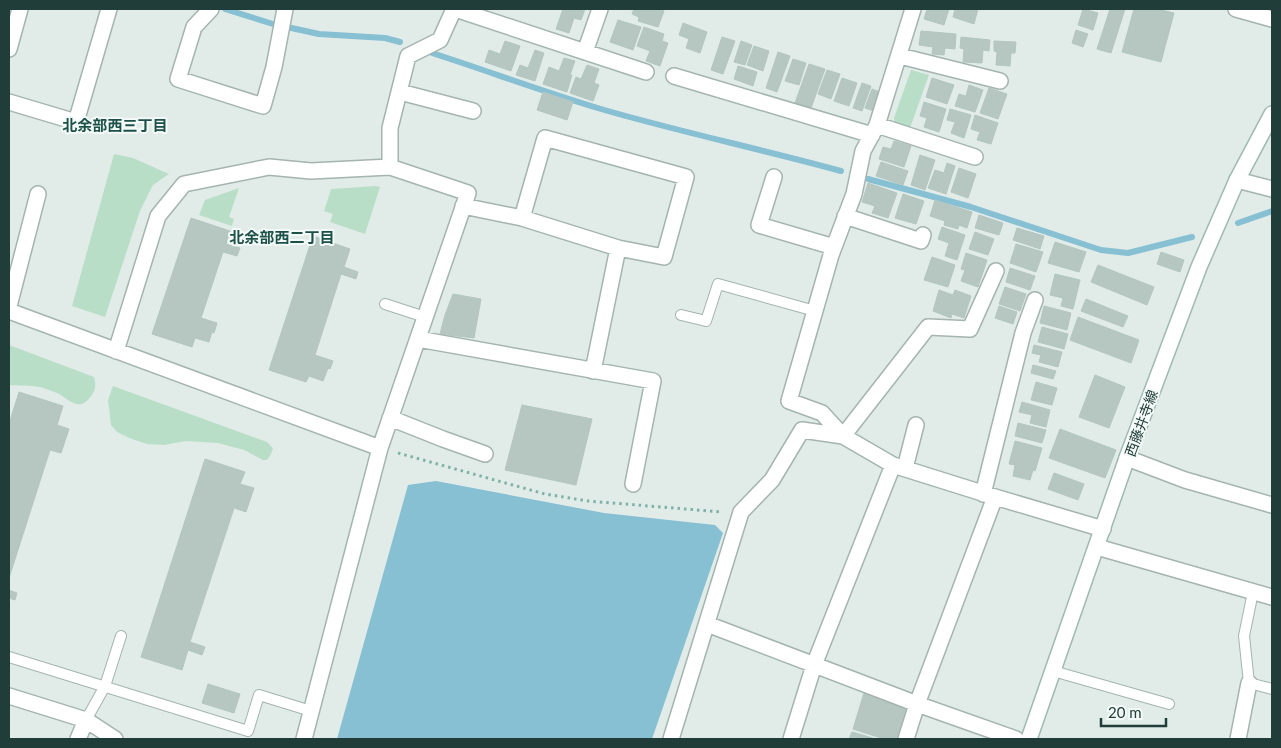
<svg xmlns="http://www.w3.org/2000/svg" width="1281" height="748" font-family="Lato,'Noto Sans JP',sans-serif">
  <rect width="100%" height="100%" fill="#e1ece8"/>
  <path fill="#b9dec7" d="M911 70 929 75 910 128 895 124 894 118Z
    M114 154 133 158 169 174 153 185 140 211 105 317 72 306Z
    M376 186 380 187 365 234 330 222 333 214 324 211 331 189Z
    M239 188 229 217 234 219 232 226 199 215 205 200Z
    M9 345 94 377C96 383 96 389 92 395 80 412 72 402 59 394 53 391 46 389 40 387 30 385 19 386 9 385Z
    M113 386 267 442 273 448 271 454 267 460H263L244 450 218 443 186 441 164 445 147 444 129 438 117 432 111 425 108 400Z"/>
  <path fill="#87bfd3" d="M436 481 604 513 715 525 723 533 652 739H337L408 485Z"/>
  <g fill="none" stroke-linecap="round" stroke-linejoin="round">
    <path stroke="#87bfd3" stroke-width="6" d="M225 9 273 24 319 34 385 38 400 42
      M432 53C488 71 544 92 601 109 680 132 761 149 841 171
      M868 179 971 207 1101 250 1128 253 1192 237
      M1238 223 1272 211"/>
  </g>
  <path fill="#b6c7c2" stroke="#b3c6c0" d="M563 9H585L581 20 574 18 569 33 556 29Z
    M634 9H659L664 11 658 27 638 21 639 17 632 14Z
    M927 9H949L944 25 924 19Z
    M955 9H978L974 24 953 17Z
    M1083 9 1098 13 1093 30 1078 25Z
    M1110 9H1125L1111 53 1097 49Z
    M1134 9H1157L1174 13 1161 62 1122 52Z
    M618 20 641 27 633 50 610 42Z
    M683 23 707 32 700 53 686 48 689 39 679 35Z
    M644 27 664 34 662 41 668 43 660 66 646 61 650 51 637 46Z
    M1076 30 1088 34 1083 47 1072 43Z
    M921 31 956 34 955 49 945 48 944 55 932 54 933 47 919 45Z
    M722 37 735 41 723 74 711 70Z
    M961 37 990 40 989 51 983 50 982 63 963 62 964 49 960 48Z
    M505 41 520 46 511 71 485 62 489 50 500 54Z
    M741 41 752 45 745 65 734 62Z
    M994 41 1016 42 1015 53H1011L1010 66 996 65 997 52 994 51Z
    M754 46 769 51 763 71 747 65Z
    M535 50 544 53 535 81 516 75 520 65 528 68Z
    M778 52 790 56 777 92 766 88Z
    M564 58 575 61 570 75H572L567 92 543 84 549 67 559 71Z
    M793 59 806 63 799 85 785 81Z
    M809 64 825 69 811 108 795 103Z
    M587 65 599 69 594 83 599 85 593 101 570 93 576 77 581 79Z
    M738 66 757 72 753 86 734 79Z
    M827 70 840 74 831 99 818 94Z
    M842 78 857 83 849 106 834 101Z
    M932 78 954 85 947 104 926 97Z
    M862 83 871 86 862 111 853 108Z
    M969 85 983 90 975 112 955 106 959 94 966 96Z
    M989 88 1007 94 998 119 980 113Z
    M872 89 880 92 874 111 865 108Z
    M543 92 573 102 567 120 537 110Z
    M924 102 946 109 939 132 924 127 927 118 920 116Z
    M950 109 971 115 964 138 951 133 955 122 947 120Z
    M975 115 998 123 991 144 977 140 980 132 971 129Z
    M894 141 911 146 904 167 879 159 883 147 891 149Z
    M920 155 935 160 925 190 911 185Z
    M881 162 908 171 903 185 876 176Z
    M947 163 955 166 946 194 928 188 935 170 944 173Z
    M959 168 976 174 968 198 951 192Z
    M868 183 897 193 888 218 872 213 875 206 862 202Z
    M903 194 924 201 916 224 895 218Z
    M935 200 972 212 967 228 959 225 958 229 944 225 945 221 930 216Z
    M979 215 1003 223 999 235 975 228Z
    M191 218 230 231 226 244 240 248 237 256 223 252 201 318 217 323 214 333 212 332 209 342 195 338 192 347 152 334Z
    M942 227 965 235 957 260 945 256 949 243 938 239Z
    M1017 228 1044 236 1040 249 1013 240Z
    M975 232 994 239 988 255 969 249Z
    M313 236 350 249 344 267 358 272 356 279 341 274 315 355 333 361 330 369 328 368 323 381 309 376 306 382 269 370Z
    M1055 242 1086 252 1079 272 1048 263Z
    M1016 244 1043 252 1036 272 1010 263Z
    M1161 252 1184 260 1180 272 1157 264Z
    M966 253 987 260 978 287 961 281 965 270 961 269Z
    M932 257 955 265 948 287 924 280Z
    M1098 265 1154 287 1147 305 1091 282Z
    M1010 268 1035 276 1030 290 1006 282Z
    M1055 274 1080 280 1073 309 1061 306 1063 298 1050 295Z
    M1005 287 1026 294 1020 311 999 304Z
    M939 290 953 295 955 290 971 296 964 318 952 314 951 318 933 311Z
    M453 294 481 299 474 338 440 334 445 315Z
    M1086 299 1128 316 1123 327 1081 311Z
    M999 306 1017 312 1013 324 995 318Z
    M1044 306 1071 313 1067 330 1040 323Z
    M1078 317 1139 340 1131 363 1070 340Z
    M1042 327 1068 334 1064 349 1038 342Z
    M1034 345 1062 352 1058 367 1039 362 1041 355 1032 353Z
    M1033 365 1056 371 1053 379 1031 373Z
    M1095 375 1125 387 1109 428 1079 417Z
    M1036 382 1057 388 1052 405 1031 400Z
    M19 392 63 406 57 425 69 429 61 453 50 450 9 578V424Z
    M1022 402 1050 410 1046 427 1030 423 1032 415 1019 412Z
    M522 405 592 419 576 485 505 470Z
    M1018 423 1046 430 1042 443 1015 436Z
    M1060 429 1116 450 1105 478 1049 458Z
    M1015 441 1042 448 1035 471 1033 470 1030 480 1013 476 1015 465 1009 464Z
    M205 459 245 472 240 484 254 488 246 512 234 508 190 642 205 647 202 655 188 650 182 670 141 657Z
    M1054 473 1084 484 1078 500 1048 489Z
    M9 590 17 593 15 600 9 598Z
    M208 684 240 694 234 713 202 703Z
    M864 693 908 709 898 739H884L853 729Z
    M852 732 876 739H849Z"/>
  <g fill="none" stroke-linecap="round" stroke-linejoin="round">
    <g stroke="#a4b4b0" stroke-width="12">
      <path id="lane" d="M385 304 425 317
        M681 315 706 321 718 284 815 311
        M1253 592 1244 636 1249 683 1272 689
        M9 657 248 731 259 695 311 711
        M1053 671 1169 704
        M86 720 105 686 121 636"/>
    </g>
    <g stroke="#a4b4b0" stroke-width="18">
      <path id="street" d="M211 9 194 27 178 79 263 106 274 67 285 9
        M455 9 646 72
        M913 9 877 125 863 151 854 194 831 255 789 401 822 413 843 436 893 465 995 497 1103 529
        M1236 9 1272 19
        M9 49 20 9
        M585 52 600 9
        M900 56 1000 81
        M674 76 872 135
        M400 92 473 111
        M9 102 76 122 109 9
        M877 125 975 157
        M390 167V128L408 56 440 40 454 9
        M774 177 759 225 834 247
        M1237 180 1272 189
        M463 206 522 218
        M845 216 921 241 923 235
        M9 306 38 194
        M9 311 380 448
        M418 339 653 381 633 484
        M116 351 158 216 184 184 269 167 311 171 390 167 468 193 380 448 304 739
        M593 371 618 248 664 257 686 177 545 138 522 218 618 248
        M390 418 443 439 485 454
        M1127 458 1185 480 1272 505
        M905 468 916 425
        M983 494 1023 333 1035 300
        M1097 547 1272 597
        M707 624 917 704 1016 739
        M9 696 86 720 115 739
        M78 739 86 720
        M671 739 741 512 772 480 802 430 843 436 928 327 970 329 996 271
        M791 739 814 665 893 465
        M906 739 917 704 995 497
        M1238 739 1249 683"/>
    </g>
    <g stroke="#9fb8b2" stroke-width="18">
      <path id="secondary" d="M1029 739 1127 458 1199 267 1237 180 1272 114"/>
    </g>
    <path stroke="#80b1a7" stroke-width="3" stroke-dasharray="2.5 4" stroke-linecap="butt" d="M398 453 545 494 588 501 722 512"/>
    <use href="#lane" stroke="#fff" stroke-width="10"/>
    <use href="#street" stroke="#fff" stroke-width="15"/>
    <use href="#secondary" stroke="#fff" stroke-width="15"/>
  </g>
  <g text-anchor="middle" dominant-baseline="central" stroke-width="4" stroke-linejoin="round" paint-order="stroke">
    <g font-size="14" fill="#213d39" stroke="#f2f9f6">
      <text transform="translate(1141 423) rotate(-70)">西藤井寺線</text>
    </g>
    <g font-size="15" font-weight="bold" fill="#1c5049" stroke="#f2f9f6">
      <text x="115" y="125">北余部西三丁目</text>
      <text x="282" y="237">北余部西二丁目</text>
    </g>
  </g>
  <rect width="1281" height="748" fill="none" stroke="#213d39" stroke-width="20"/>
  <path d="M1101 718v8h65v-8" fill="none" stroke="#213d39" stroke-width="2.5"/>
  <text x="1108" y="718" font-size="15" fill="#213d39" stroke="#f2f9f6" stroke-width="4" paint-order="stroke">20 m</text>
</svg>
